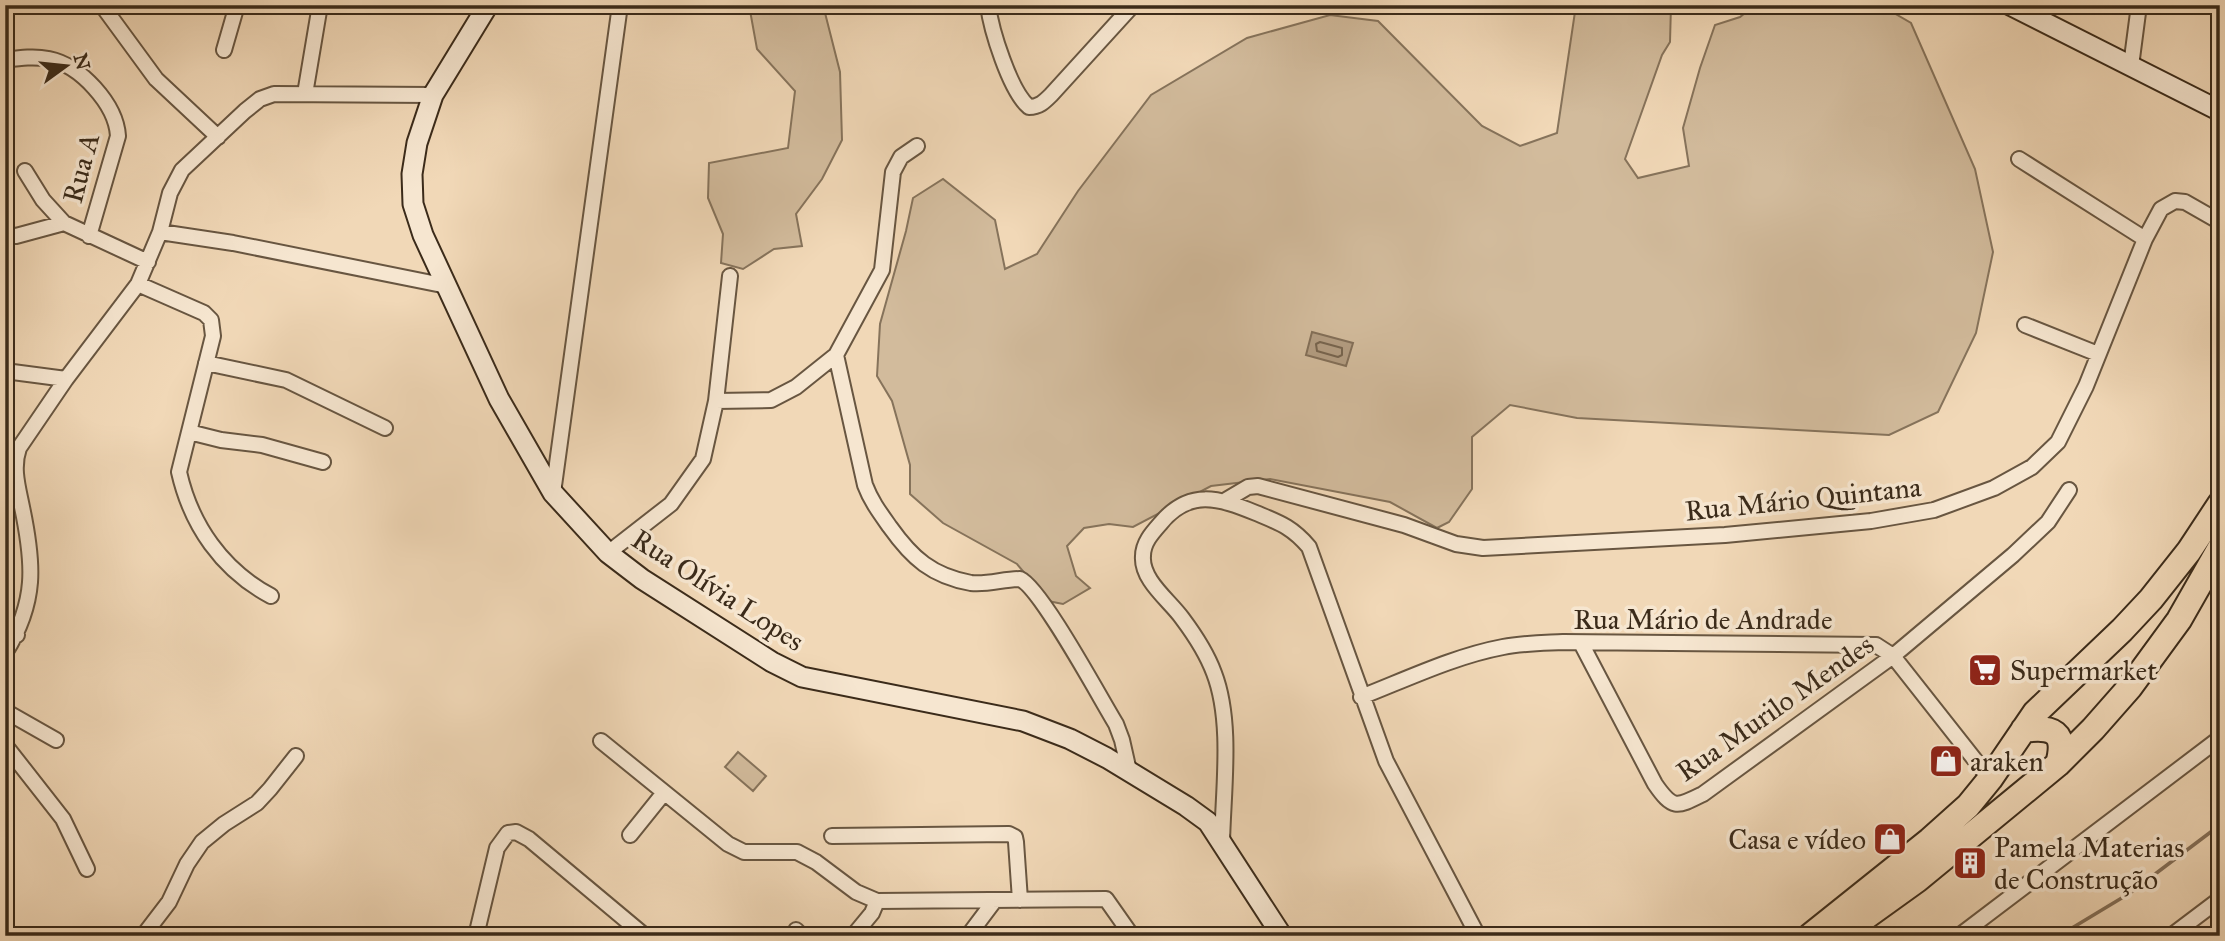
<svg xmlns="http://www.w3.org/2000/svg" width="2225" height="941" font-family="'IM FELL Great Primer',serif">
  <rect width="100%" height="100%" fill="#f1d8b7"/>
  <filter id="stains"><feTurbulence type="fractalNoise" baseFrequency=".00286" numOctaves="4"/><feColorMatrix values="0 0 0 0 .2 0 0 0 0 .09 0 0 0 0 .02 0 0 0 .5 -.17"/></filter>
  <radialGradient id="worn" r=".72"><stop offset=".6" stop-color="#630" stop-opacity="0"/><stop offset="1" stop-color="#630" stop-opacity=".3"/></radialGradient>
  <path fill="#d2bb9c" stroke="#86735b" stroke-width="2" d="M749 5H823L840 72 842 140 822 179 796 214 802 246 774 249 743 269 721 263 723 234 708 198 709 163 788 148 795 91 757 49Z
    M1576 5H1671L1670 42 1662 55 1625 159 1638 178 1689 166 1683 128 1700 68 1715 25 1740 17 1755 5H1880L1911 23 1975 169 1993 252 1976 333 1938 412 1889 435 1577 418 1510 405 1472 437V489L1449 522 1437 528 1390 502 1270 479 1211 486 1133 527 1109 524 1084 528 1067 546 1076 576 1090 588 1063 604 1048 601 1017 564 943 523 910 494V465L892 401 877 376 880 324 906 231 913 198 943 179 995 220 1005 269 1037 254 1078 191 1151 95 1247 38 1330 15 1378 21 1482 126 1520 146 1557 133Z
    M738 752 766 776 753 791 725 767Z"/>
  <path fill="#b39d82" stroke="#836f58" stroke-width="2" d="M1312 332 1353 343 1346 366 1306 355Z"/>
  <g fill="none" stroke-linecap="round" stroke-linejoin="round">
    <path stroke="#77644e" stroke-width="2" d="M1320 342 1342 348V355L1338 357 1317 351 1316 344Z"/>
    <path stroke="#836f58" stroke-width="3.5" d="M2066 936 2072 928 2130 893 2220 825"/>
    <g stroke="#685641" stroke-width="18">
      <path id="street" d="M988 5C991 30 1010 91 1029 107 1039 107 1044 102 1051 95L1133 5
        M104 8 156 79 218 137
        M224 50 237 5
        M5 60C20 58 34 56 49 59 80 65 116 104 118 136L89 236
        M2131 66 2139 5
        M305 94 320 5
        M917 146 901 157 893 172 882 270 836 355 865 485C871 501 880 513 890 527 912 558 932 576 971 583 987 585 1004 579 1020 579 1041 588 1100 698 1116 724L1122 740 1129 771
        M2019 159 2145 239
        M25 171 43 200 64 223
        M160 232 170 193 182 170 245 111 260 99 274 94 433 95
        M5 235 16 236 64 223 148 262
        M138 284 204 313 211 320 213 336 179 472C191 525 222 570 271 596
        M2025 325 2098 354
        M206 363 286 380 385 428
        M5 371 66 379
        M716 401 771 400 796 387 836 355
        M189 432 221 440 262 445 323 462
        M553 493 620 5
        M1226 500 1248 487 1258 486 1404 525 1456 544 1483 548 1725 535 1871 521 1934 510 1994 488 2032 467 2058 442 2086 386 2145 239 2161 209 2175 201 2185 202 2220 222
        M608 553 671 504 703 459 716 401 730 276
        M5 625 17 635
        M1581 643 1655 784C1673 810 1677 807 1703 794L1893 656 2013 555 2048 522 2069 490
        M5 653C37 602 34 564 22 507 18 487 12 468 19 448L66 379 138 284 160 232 233 243 447 286
        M1361 697C1407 679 1455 656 1503 647 1523 643 1543 643 1563 642L1876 645 1893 656 1990 779
        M5 711 56 740
        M601 741 728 844 744 852H797L816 862 856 892 877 901 1106 899 1132 936
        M5 745 63 819 87 869
        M630 835 663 794
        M832 836 1009 834 1015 837 1016 842 1020 900
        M1222 843C1223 791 1233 722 1214 673 1207 654 1194 634 1182 618 1169 600 1141 580 1143 556 1143 543 1152 533 1160 524 1189 488 1219 498 1256 513 1280 523 1292 527 1309 547L1386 761 1478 936
        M796 930 802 936
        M143 936 169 902 187 864 202 842 224 824 257 803 270 789 296 756
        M476 936 497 848 508 833 516 832 529 839 645 936
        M853 936 872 913 877 901
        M968 936 995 900
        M1959 936 2220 738
        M2171 936 2220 899"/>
    </g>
    <g stroke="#3b2b1a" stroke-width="23">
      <path id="secondary" d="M488 5 433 95 417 143 412 174 413 204 423 235 499 399 553 493 608 553 642 579 772 662 802 677 1023 721 1070 739 1107 758 1186 806 1208 822 1282 936
        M2010 5 2220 111"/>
    </g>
    <g stroke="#3b2b1a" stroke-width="28">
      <path id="highway" d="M2023 730C2053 726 2067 732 2058 764
        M1810 936 1930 840 1968 806 1990 779 2035 713 2122 630 2151 599 2189 551 2220 504
        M1839 936 1917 880 2058 764 2093 729 2130 687 2179 620 2220 548"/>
    </g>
    <use href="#street" stroke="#f6e6d0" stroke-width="14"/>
    <use href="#secondary" stroke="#f6e6d0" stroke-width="19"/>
    <use href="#highway" stroke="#f1d8b7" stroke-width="24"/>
  </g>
  <defs>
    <g id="supermarket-square" transform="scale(1.75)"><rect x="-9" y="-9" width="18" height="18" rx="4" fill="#8f2418" stroke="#f6e6d0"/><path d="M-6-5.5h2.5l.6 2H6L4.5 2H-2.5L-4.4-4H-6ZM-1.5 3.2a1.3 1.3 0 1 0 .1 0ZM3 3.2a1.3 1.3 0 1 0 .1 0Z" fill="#fff"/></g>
    <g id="shop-square" transform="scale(1.75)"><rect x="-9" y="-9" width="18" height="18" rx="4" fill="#8f2418" stroke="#f6e6d0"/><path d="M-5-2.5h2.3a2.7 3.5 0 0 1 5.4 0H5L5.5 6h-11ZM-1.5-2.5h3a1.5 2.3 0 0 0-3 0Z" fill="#fff"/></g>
    <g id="building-square" transform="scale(1.75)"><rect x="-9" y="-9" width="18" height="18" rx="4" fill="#8f2418" stroke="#f6e6d0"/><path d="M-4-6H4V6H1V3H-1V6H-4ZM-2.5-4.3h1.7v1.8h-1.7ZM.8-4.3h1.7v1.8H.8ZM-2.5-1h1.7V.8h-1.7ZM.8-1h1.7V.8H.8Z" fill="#fff"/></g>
  </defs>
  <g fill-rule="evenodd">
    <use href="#supermarket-square" x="1985" y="670"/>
    <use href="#shop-square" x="1946" y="761"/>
    <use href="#shop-square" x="1890" y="839"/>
    <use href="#building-square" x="1970" y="863"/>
  </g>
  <g text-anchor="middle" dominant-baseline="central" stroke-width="7" stroke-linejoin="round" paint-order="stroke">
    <g font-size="28" fill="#3b2b1a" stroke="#f6e6d0">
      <text transform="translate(81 168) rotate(-75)">Rua A</text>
      <text transform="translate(1803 499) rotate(-6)">Rua Mário Quintana</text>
      <text transform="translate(718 590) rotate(33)">Rua Olívia Lopes</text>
      <text x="1703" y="619">Rua Mário de Andrade</text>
      <text transform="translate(1775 708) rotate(-35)">Rua Murilo Mendes</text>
    </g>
    <g font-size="28" fill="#3b2b1a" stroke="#f6e6d0" text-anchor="start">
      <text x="2010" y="670">Supermarket</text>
      <text x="1970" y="761">araken</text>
      <text x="1866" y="839" text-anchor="end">Casa e vídeo</text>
      <text x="1994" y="847">Pamela Materias<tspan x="1994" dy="32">de Construção</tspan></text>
    </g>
  </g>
  <rect width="2225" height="941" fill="none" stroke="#f1d8b7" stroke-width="28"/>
  <rect x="7" y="7" width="2211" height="927" fill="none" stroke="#3b2b1a" stroke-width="3.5"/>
  <rect x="14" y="14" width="2197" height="913" fill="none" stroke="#3b2b1a" stroke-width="2"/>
  <g transform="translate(66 66) rotate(75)" stroke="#f6e6d0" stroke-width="5" paint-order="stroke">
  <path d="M0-5L12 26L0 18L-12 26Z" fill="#3b2b1a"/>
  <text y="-10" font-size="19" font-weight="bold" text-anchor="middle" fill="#3b2b1a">N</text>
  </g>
  <rect width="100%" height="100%" filter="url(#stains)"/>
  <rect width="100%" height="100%" fill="url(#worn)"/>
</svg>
